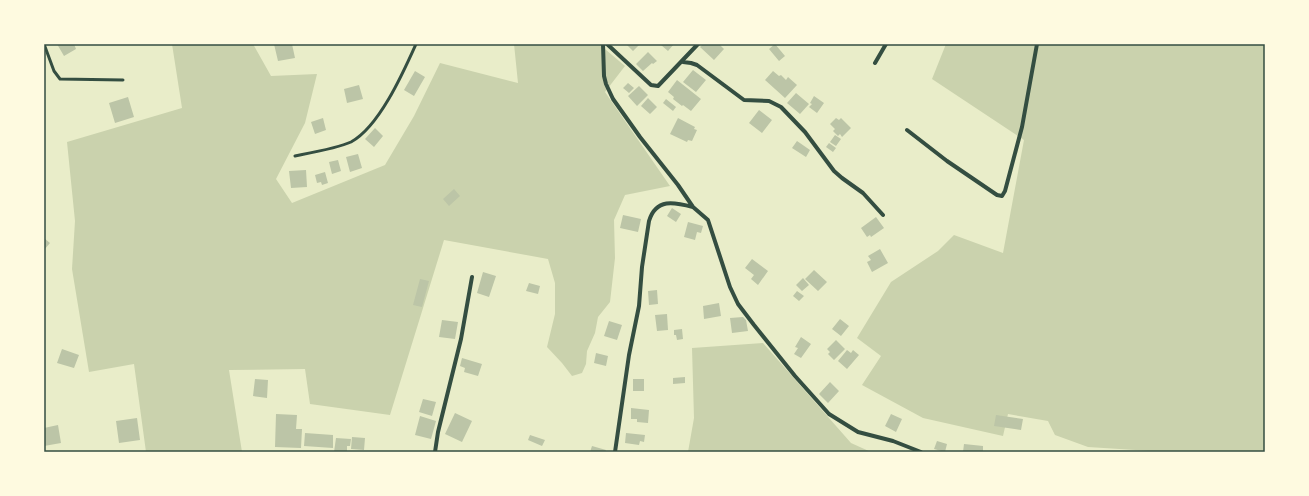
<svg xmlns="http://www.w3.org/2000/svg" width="1309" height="496" font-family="Mulish,sans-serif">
  <rect width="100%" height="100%" fill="#e9edc9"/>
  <path fill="#cad2ad" d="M172 44H253L271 76 317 74 305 123 276 179 292 203 385 165 414 116 440 63 518 83 514 44H599L625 66 605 92 670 186 625 195 614 220 615 258 610 302 598 317 595 333 587 351 586 364 582 373 572 376 562 363 547 347 555 314V283L548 259 444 240 390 415 310 404 305 369 229 370 242 452H146L134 364 89 372 72 269 75 221 67 142 182 108Z
    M946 44H1265V452H1152L1151 451 1088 447 1055 435 1048 421 1008 414 1003 436 923 418 862 385 881 356 857 338 891 282 938 251 954 235 1003 253 1024 140 932 79Z
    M763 343 851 443 871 452H688L694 418 692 348Z"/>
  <path fill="#bcc5a7" d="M57 44H74L76 49 64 56Z
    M274 44H292L295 58 278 61Z
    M626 44H640L633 51Z
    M662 44H674L668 51 661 45Z
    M703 44H719L724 49 714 60 700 47Z
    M775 44 785 56 779 61 769 49Z
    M648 52 657 61 653 64 652 63 643 71 636 64Z
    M693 70 706 80 696 92 683 82Z
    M415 71 425 77 414 96 404 90Z
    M773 71 779 76 781 75 786 80 788 77 797 85 785 98 765 80Z
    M677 80 701 99 691 111 683 105 682 106 673 99 674 97 668 92Z
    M628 83 634 88 629 93 623 88Z
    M359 85 363 99 347 103 344 89Z
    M639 86 648 95 637 106 628 96Z
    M796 93 809 104 800 114 787 103Z
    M814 96 824 103 817 113 809 107 812 104 810 103Z
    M128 97 134 117 115 123 109 103Z
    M648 98 657 107 650 114 641 106Z
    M666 99 676 107 673 111 663 103Z
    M759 110 772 120 762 133 749 123Z
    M323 118 326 130 315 134 311 122Z
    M678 118 695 127 694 129 697 130 692 141 688 140 687 142 670 134Z
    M836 118 839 120 841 118 851 128 842 137 840 134 838 136 833 131 835 129 830 124Z
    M375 128 383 136 374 147 365 139Z
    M835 135 841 139 836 146 830 142Z
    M797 141 810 150 806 157 792 148Z
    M829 143 836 148 833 152 826 147Z
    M358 154 362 168 350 172 346 157Z
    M338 160 341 171 332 174 329 162Z
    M306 170 307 187 291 188 289 171Z
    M325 172 328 183 322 185 321 182 317 183 315 175Z
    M454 189 460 196 449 206 443 199Z
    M672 208 681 214 676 222 667 216Z
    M623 215 641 219 638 232 620 228Z
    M876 217 884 228 871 237 870 235 867 237 861 228Z
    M688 222 703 226 701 233 697 232 695 240 684 237Z
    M44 238 50 243 44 250Z
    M880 249 888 263 872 272 867 262 871 260 868 256Z
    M752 259 768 271 758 285 751 279 754 275 745 268Z
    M814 270 827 282 818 291 805 279Z
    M483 272 496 276 489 297 477 293Z
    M803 278 809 285 802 291 796 285Z
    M420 279 429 281 422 307 413 305Z
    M529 283 540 286 538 294 526 291Z
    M657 290 658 304 649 305 648 291Z
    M797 291 804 296 799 301 793 296Z
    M719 303 721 316 704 319 703 306Z
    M667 314 668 330 657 331 655 315Z
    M743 317 746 320 748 331 732 333 730 318Z
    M840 319 849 326 841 336 832 329Z
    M442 320 458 322 455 339 439 337Z
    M609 321 622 325 617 340 604 336Z
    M682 329 683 339 677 340 676 335H674V330Z
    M801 337 811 344 801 358 794 354 798 348 795 347Z
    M836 340 845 349 834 360 828 354 830 352 827 349Z
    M62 349 79 355 74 368 57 363Z
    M847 350 851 353 853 350 859 355 847 369 838 361Z
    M596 353 608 356 606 366 594 363Z
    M462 358 482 364 478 376 464 372 465 368 460 366Z
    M685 377V383L673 384V378Z
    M255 379 268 380 267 398 253 396Z
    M633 379H644V391H633Z
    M830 382 839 391 828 403 819 394Z
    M423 399 436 402 432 416 419 412Z
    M631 408 649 410 648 423 637 422V419H631Z
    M455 413 472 421 462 442 445 434Z
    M276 414 297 415 296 429H302L301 448 275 447Z
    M891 414 902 419 896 432 885 426Z
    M996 415 1023 419 1021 430 994 426Z
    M420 416 436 421 431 439 415 435Z
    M137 418 140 440 119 443 116 421Z
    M58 425 61 443 44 446V428Z
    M305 433 333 435V448L304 446Z
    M626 433 645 435 644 442 640 441 639 445 625 443Z
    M530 435 545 440 542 446 528 440Z
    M352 437 365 438 364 450 351 449Z
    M336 438 351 439 350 446H347V452H334Z
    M937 441 947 444 945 452 934 449Z
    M964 444 983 446V452H963Z
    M592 446 606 450 605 452H590Z"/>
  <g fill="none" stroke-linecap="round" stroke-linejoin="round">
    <path stroke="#344e41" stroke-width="3" d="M44 44 54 71 60 79 123 80
      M295 156C310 153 338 148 351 142 379 127 403 73 416 44"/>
    <path stroke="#344e41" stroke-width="4" d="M603 44 604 76 606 84 613 99 640 137 678 185 693 207 708 220 730 287 738 304 754 325 795 376 829 414 858 432 893 441 921 452
      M607 44 651 85 658 86 698 44
      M683 62 691 63 697 65 744 100 769 101 781 107 805 132 834 171 842 178 863 193 883 215
      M875 63 886 44
      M907 130 947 161 997 195 1002 196 1005 191 1022 127 1037 44
      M435 452 438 432 461 339 472 277
      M615 452 629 355 639 306 642 267 649 221C656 198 674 202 693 207"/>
  </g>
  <rect width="1309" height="496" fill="none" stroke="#fefae0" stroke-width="90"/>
  <rect x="45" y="45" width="1219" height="406" fill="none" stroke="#344e41" stroke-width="1.5"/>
</svg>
